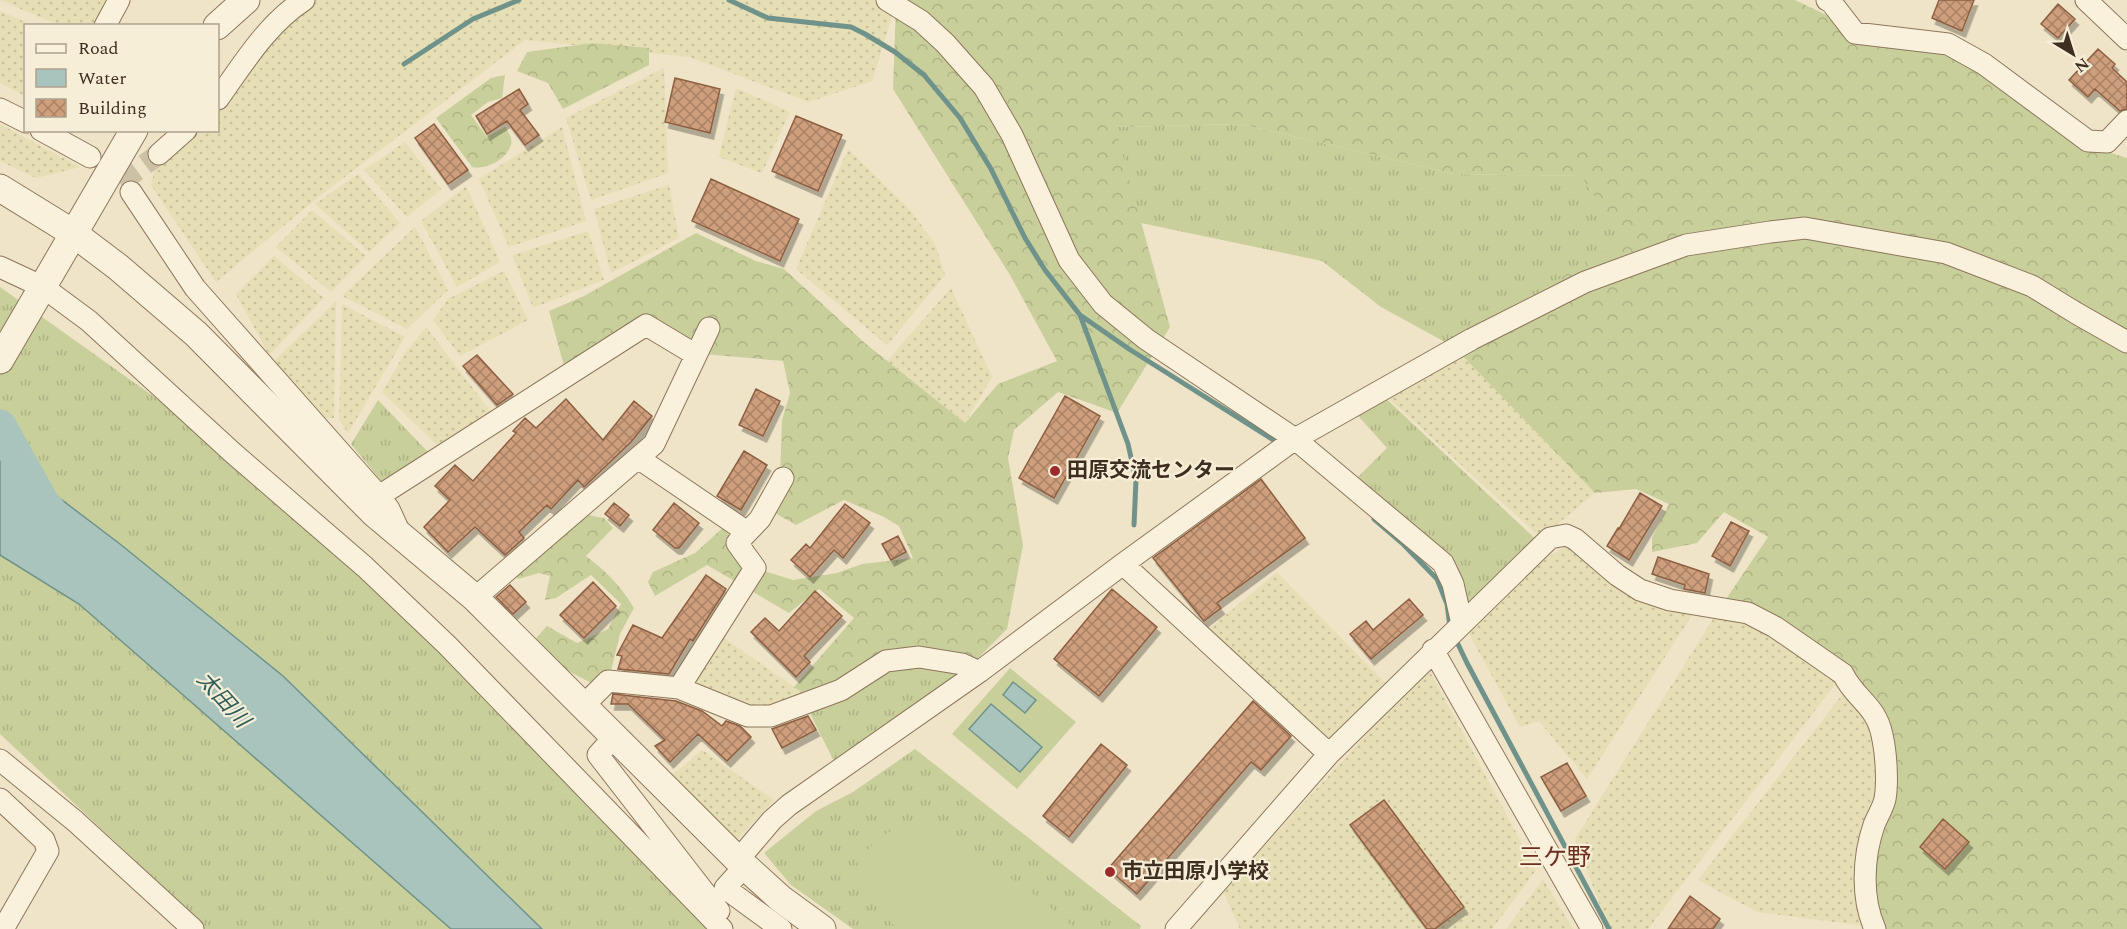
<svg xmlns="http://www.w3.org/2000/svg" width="2127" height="929" font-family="Spectral,'Noto Sans JP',serif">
  <defs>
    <pattern id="farmland-dots" width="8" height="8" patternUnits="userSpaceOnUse" patternTransform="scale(1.5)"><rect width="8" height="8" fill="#e6deb5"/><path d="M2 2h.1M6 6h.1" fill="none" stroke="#c6bf9b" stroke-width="1.8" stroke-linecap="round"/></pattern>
    <pattern id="grass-tufts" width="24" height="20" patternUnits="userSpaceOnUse" patternTransform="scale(1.5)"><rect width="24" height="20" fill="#c9cf9b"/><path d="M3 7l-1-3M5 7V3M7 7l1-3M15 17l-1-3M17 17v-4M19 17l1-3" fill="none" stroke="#aeb285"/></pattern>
    <pattern id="forest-crowns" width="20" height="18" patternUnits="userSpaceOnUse" patternTransform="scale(1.5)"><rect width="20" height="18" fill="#c9cf9b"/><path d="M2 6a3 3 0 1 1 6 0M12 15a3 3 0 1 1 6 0" fill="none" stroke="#aeb285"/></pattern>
    <pattern id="building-cross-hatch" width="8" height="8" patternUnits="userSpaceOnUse" patternTransform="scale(1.5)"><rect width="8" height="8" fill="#cf9f7d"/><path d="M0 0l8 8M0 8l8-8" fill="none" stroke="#a98266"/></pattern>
    <filter id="shadow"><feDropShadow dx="3.5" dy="6" stdDeviation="0" flood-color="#0004"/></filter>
  </defs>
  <rect width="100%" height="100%" fill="#f0e4c8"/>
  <path fill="url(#farmland-dots)" d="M0 0H108L96 26 58 25Z
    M306 0H887L896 4 872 81 809 102 689 57 525 40 321 195 216 282 151 185 159 154 182 131 218 130V93Z
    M0 11 32 25 26 26 25 96 0 83Z
    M664 68 668 173 591 200 566 118Z
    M736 88 790 112 762 173 719 157Z
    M0 124 80 167 36 178 0 161Z
    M562 127 586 221 509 247 479 179Z
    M405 142 441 189 407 217 364 170Z
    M848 149 911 211 935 244 945 275 887 345 796 269Z
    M358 174 400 223 369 252 315 204Z
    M669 185 679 238 611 273 594 209Z
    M466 186 500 262 457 287 421 221Z
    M312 210 366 256 331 292 276 247Z
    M415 227 448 290 407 329 342 296Z
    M588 231 604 280 533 308 512 255Z
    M274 256 324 298 269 355 236 294Z
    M504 271 528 320 460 356 433 320 448 299Z
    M951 288 992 377 965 423 887 361Z
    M336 301 334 418H325L274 361Z
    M342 304 405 337 348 433 339 420Z
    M426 327 491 412 437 445 382 392 405 353Z
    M1454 347 1595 493 1541 538 1387 397Z
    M1575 539 1635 586 1699 604 1587 779 1539 721 1520 727 1468 632 1543 561Z
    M1277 572 1393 691 1329 754 1201 636Z
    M1720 608 1843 674 1648 929H1609L1575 839Z
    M715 632 812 699 771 716 681 689Z
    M1428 668 1536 870 1492 929H1240L1223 891Z
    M1849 686 1875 714 1874 927 1757 912 1698 880Z
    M702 750 774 800 727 850 664 782Z
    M1543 879 1573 929H1506Z"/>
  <path fill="url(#grass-tufts)" d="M1241 124 1454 174 1581 176 1622 239 1454 347 1381 307 1322 261 1141 223 1114 127Z
    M0 287 233 453 440 638 720 929H204L172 895 0 734Z
    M1379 392 1543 546 1460 615 1447 570 1350 485 1387 448 1351 408Z
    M378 400 428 452 381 481 351 444Z
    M886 661 958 673 836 765 804 702Z
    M915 749 1141 926 1140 929H853L791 885 764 853 816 811 853 792Z"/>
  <path fill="url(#forest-crowns)" d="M889 0H1795L1868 35 1968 55 2083 144 2127 158V929H1877L1867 902 1892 760 1843 674 1720 608 1768 537 1724 512 1697 543 1652 552V538L1669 504 1636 489 1595 493 1454 347 1621 239 1581 176 1454 174 1241 124 1115 127 1170 327 1117 413 1058 392 1014 430 1008 458 1023 545 1007 629 978 658 891 660 812 699 794 687 854 618 819 589 789 613 707 565 655 596 648 582 653 572 695 553 727 524 755 568 793 580 837 573 862 564 913 558 899 526 884 517 844 500 796 525 766 508 780 477 782 420 790 393 783 361 692 353 646 325 564 366 549 311 584 296 696 233 756 261 784 269 866 344 965 423 998 384 1057 361 1010 275 893 89 896 4Z
    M592 43 649 48V65L563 109 548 83 517 71 527 52Z
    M505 75 502 98 488 102 471 115 487 137 505 127C508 132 513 138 511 145 506 160 486 170 472 167L436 118 491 78Z
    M578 513 604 518 613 528 586 556C606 571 621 586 634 608L620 634 611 671 597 686 526 649 547 626 577 643 608 629 621 604 591 575 556 598 545 600 550 576 539 573 518 579 510 569Z"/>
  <path fill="#c9cf9b" d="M1010 668 1076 722 1017 789 952 734Z
    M924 822C975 856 1030 886 1075 929H899C873 908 865 893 857 861 883 833 886 829 924 822Z"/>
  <path fill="#a9c4bc" stroke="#6f938a" stroke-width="1.5" d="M0 453 120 544 283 676 542 929H451L79 604 0 555Z
    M1013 682 1036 700 1025 713 1003 695Z
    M991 704 1042 747 1020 772 969 729Z"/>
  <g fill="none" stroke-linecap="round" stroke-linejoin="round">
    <path stroke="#6f938a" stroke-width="5" d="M729 0 768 18 851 27 865 34 895 52 924 75 960 118 991 169 1025 238 1045 270 1080 315 1128 444 1136 480 1134 525
      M404 64 473 19 519 0
      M1080 315 1129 349 1280 444
      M1374 519 1402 543 1437 579 1447 604 1450 627
      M1455 638 1467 663 1609 929"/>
    <path stroke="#a9c4bc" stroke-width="33" d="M0 426 43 503 50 511"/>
  </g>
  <path fill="url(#building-cross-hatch)" stroke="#8d5f41" stroke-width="1.5" filter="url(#shadow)" d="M1939 0H1974L1962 31 1932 18Z
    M2058 4 2075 19 2058 38 2041 24Z
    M2098 49 2115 64 2112 68 2127 82V109L2120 111 2095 89 2088 97 2069 80Z
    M675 78 720 89 710 133 665 122Z
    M519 89 528 104 520 110 539 135 525 145 507 121 487 134 476 116Z
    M796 116 842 135 818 191 772 171Z
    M434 124 468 170 448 184 415 138Z
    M711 179 799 219 780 261 692 221Z
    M477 355 513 394 497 405 463 366Z
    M756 389 780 401 763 436 739 425Z
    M1065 396 1100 416 1054 498 1019 478Z
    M566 399 603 440 634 401 652 416 631 442 584 487 578 480 551 509 547 505 519 532 524 538 505 555 475 527 448 552 424 527 450 500 435 486 455 465 473 481 516 433 513 431 525 418 536 428Z
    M744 451 767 465 741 510 717 496Z
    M1261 479 1305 538 1217 603 1221 608 1204 621 1153 558Z
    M1640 493 1662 506 1629 560 1607 546 1618 528 1619 529Z
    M614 503 629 515 620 526 605 514Z
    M674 503 699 523 679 548H675L653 530Z
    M845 504 870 523 843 558 834 550 810 577 791 560 806 544 810 548Z
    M1731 522 1749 531 1730 566 1712 556Z
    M898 536 906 552 891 560 882 544Z
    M1658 557 1709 574 1705 593 1684 589 1685 585 1652 574Z
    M706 575 726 589 693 641 690 639 669 674 618 669 622 656 617 655 633 625 662 638Z
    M593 582 616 606 584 638 560 615Z
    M510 585 526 602 513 614 496 597Z
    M1112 589 1157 627 1099 696 1054 659Z
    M815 591 842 616 804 656 810 662 796 677 751 632 765 618 779 631Z
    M1409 599 1423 615 1371 659 1350 634 1366 621 1373 630Z
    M613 694 676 701 702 711 722 726 726 721 740 726 751 737 727 761 698 734 670 762 655 746 665 740 628 704H611Z
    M1253 701 1291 736 1261 770 1251 762 1137 894 1108 869Z
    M808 716 816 730 782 748 772 729Z
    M1101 744 1127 765 1069 837 1043 816Z
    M1567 763 1586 796 1561 811 1541 777Z
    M1384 800 1464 907 1435 929H1427L1350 825Z
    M1943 819 1969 842 1945 869 1920 847Z
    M1690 896 1720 919 1713 929H1668Z"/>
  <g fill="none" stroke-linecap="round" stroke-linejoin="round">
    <path stroke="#ccc0a6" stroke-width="21" stroke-dasharray="21 10" stroke-linecap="butt" d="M120 183 159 154"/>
    <g stroke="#8d765c" stroke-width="23">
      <path id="minor" d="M887 0 921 21 945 43 984 87 1012 135 1069 260 1103 304 1146 339 1295 439 1443 563 1453 584 1462 624
        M1827 0 1831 2 1855 33 1948 44 1984 64 2088 141 2107 142 2127 121
        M2086 0 2127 39
        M105 26 119 0
        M218 99C243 64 267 24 304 0
        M0 109 26 122
        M41 130 90 157
        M159 154 186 130
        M131 192 195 288 379 496 389 509 400 533
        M0 267 43 287 89 321 233 453 365 567 447 645 722 929
        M638 458 747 532
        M379 496 646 325 696 355
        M1123 564 1329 754
        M475 598 654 444 709 328
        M1433 650 1592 929
        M679 688 755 568 737 543 760 519 783 478
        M583 706 608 681 679 688 748 716H771L841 690 886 661 919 657 962 664 979 672
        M614 737 598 755 719 911
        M0 760 75 821 193 929
        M0 799 44 840 48 851 3 929
        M738 860 772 820 789 805 979 672 1123 564 1295 439 1472 339 1585 282 1686 245 1770 232 1805 228 1946 253 2032 286 2076 313 2127 342
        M745 866 725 888 781 929
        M1176 929 1329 754 1550 538 1566 535 1575 539 1617 575 1640 590 1670 600 1748 613 1775 627 1843 674C1855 699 1876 705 1882 735 1886 752 1888 782 1885 799 1883 808 1877 817 1874 825 1863 857 1861 898 1875 929"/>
    </g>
    <g stroke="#8d765c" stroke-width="29">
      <path id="tertiary" d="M217 26 246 0
        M0 188 73 233 118 267 196 334 375 514 475 598 738 860 781 899 822 929
        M0 360 134 130"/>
    </g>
    <use href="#minor" stroke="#faf1dc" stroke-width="21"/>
    <use href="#tertiary" stroke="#faf1dc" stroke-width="27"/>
  </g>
  <g fill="#9e2a2b" stroke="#f7eed8" stroke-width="2">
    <circle cx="1055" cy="471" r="6"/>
    <circle cx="1110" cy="872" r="6"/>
  </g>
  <g text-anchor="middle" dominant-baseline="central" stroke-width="4.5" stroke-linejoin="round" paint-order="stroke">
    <g font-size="21" font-weight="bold" fill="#3d2e20" stroke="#f7eed8" text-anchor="start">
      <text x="1067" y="471">田原交流センター</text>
      <text x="1122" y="872">市立田原小学校</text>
    </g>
    <g font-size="22" font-style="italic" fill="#2f5d5a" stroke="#f7eed8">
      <text transform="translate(223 700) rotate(48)">太田川</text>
    </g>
    <g font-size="24" fill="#6b2e1e" stroke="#f7eed8">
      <text x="1555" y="858">三ケ野</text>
    </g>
  </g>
  <rect x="24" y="24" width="195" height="108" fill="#f7eed8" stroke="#ada18e" stroke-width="1.5"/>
  <rect x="36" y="44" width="30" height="9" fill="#faf1dc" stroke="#ada18e" stroke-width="1.5"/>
  <text x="78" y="54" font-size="18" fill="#3d2e20">Road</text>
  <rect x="36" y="69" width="30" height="18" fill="#a9c4bc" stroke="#ada18e" stroke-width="1.5"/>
  <text x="78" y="84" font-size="18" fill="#3d2e20">Water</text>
  <rect x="36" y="99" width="30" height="18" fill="url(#building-cross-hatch)" stroke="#ada18e" stroke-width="1.5"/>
  <text x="78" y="114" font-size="18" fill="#3d2e20">Building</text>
  <g transform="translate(2073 54) rotate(142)" stroke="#f7eed8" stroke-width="4.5" paint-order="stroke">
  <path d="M0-4.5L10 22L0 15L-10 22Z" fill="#3d2e20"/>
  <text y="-9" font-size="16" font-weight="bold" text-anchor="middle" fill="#3d2e20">N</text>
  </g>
</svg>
